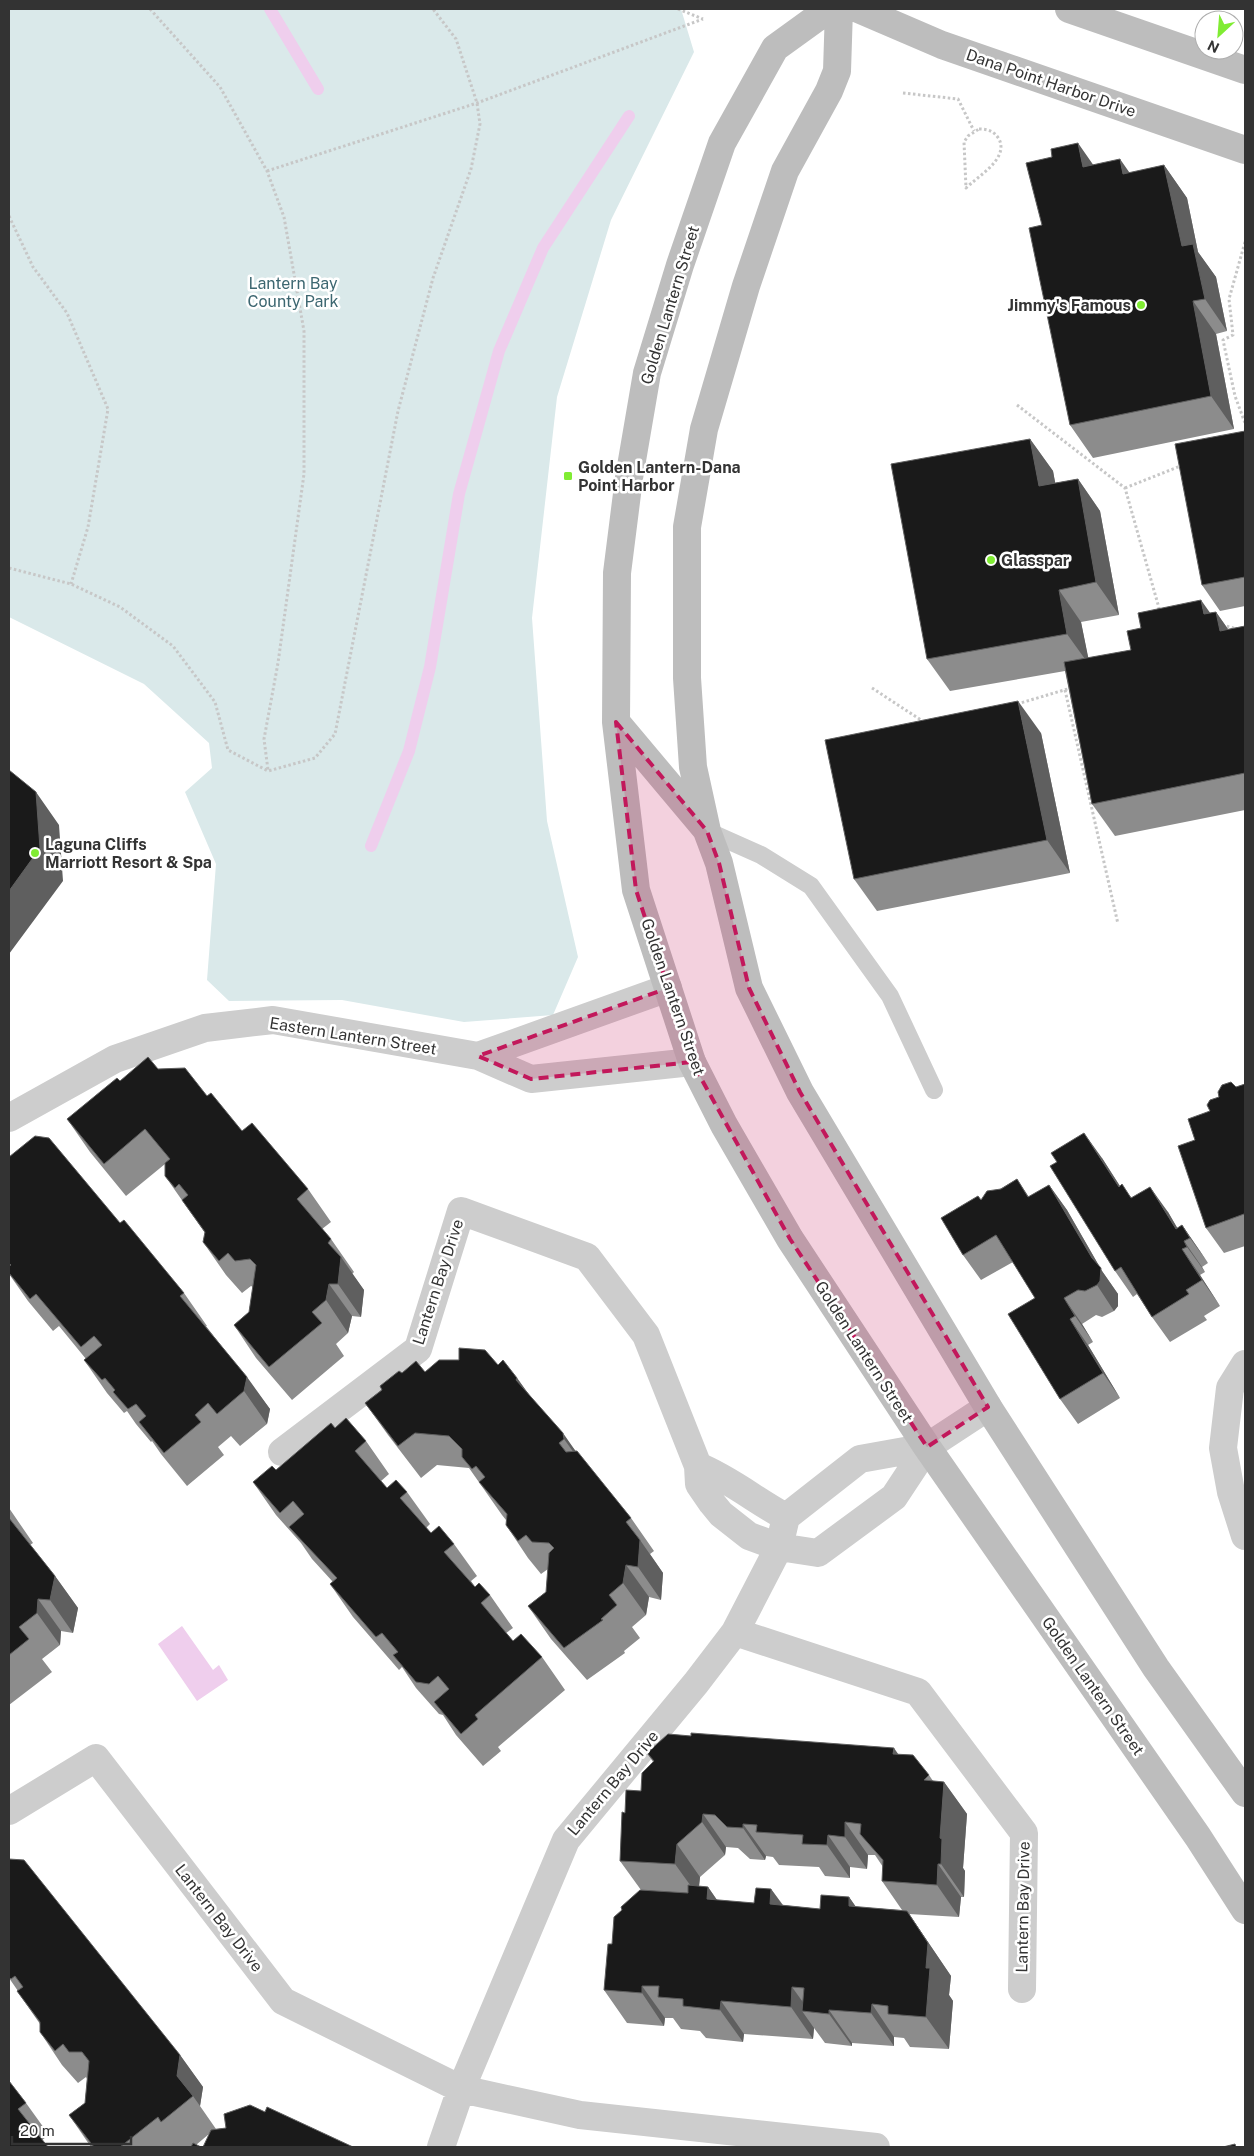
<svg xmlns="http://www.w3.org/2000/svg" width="1254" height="2156" font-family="'Public Sans',sans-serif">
  <rect width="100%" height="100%" fill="#fff"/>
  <path fill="#dae9ea" d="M9 9H681L694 52 611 220 557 397 532 618 547 821 578 957 553 1015 464 1022 342 1000 229 1001 207 980 216 864 185 792 212 768 209 743 144 684 9 617Z"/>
  <path fill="#efceed" d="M182 1626 213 1670 219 1665 228 1680 197 1701 158 1644Z"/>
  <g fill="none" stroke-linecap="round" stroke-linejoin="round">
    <path stroke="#efceed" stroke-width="12" d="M270 9 318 89
      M371 846 409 751 430 667 459 494 499 351 543 248 629 116"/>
    <path stroke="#c7c7c7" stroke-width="3" stroke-dasharray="2.5 2.5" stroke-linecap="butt" d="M150 9 220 87 267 171 284 217 304 331V474L278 663 264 739 268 770
      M678 9 703 19
      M903 93 958 99 974 131
      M979 129C988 129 994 131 999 139 1009 159 978 176 966 188L964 142 968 136Z
      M267 171 477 103 703 19
      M9 216 33 267 67 313 108 409 88 527 71 584
      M1245 242 1229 299 1233 335 1223 340 1235 396 1245 423
      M1017 405 1125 488 1159 608 1157 611
      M1125 488 1183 465
      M9 568 71 584 120 607 173 646 215 702 228 750 268 771 315 758 335 734 398 411 433 278 471 169 480 124 477 103 456 39 433 9
      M1222 625 1245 631
      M872 688 924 722
      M1065 690 1118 924
      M1017 704 1071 688"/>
    <path stroke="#cdcdcd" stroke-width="18" d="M707 831 761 855 811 886 890 996 934 1090"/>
    <path stroke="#cdcdcd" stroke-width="28" d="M478 1056 668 988
      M9 1118 115 1059 205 1028 273 1020 478 1056 531 1079 692 1062
      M1245 1364 1230 1388 1223 1448 1231 1492 1245 1536
      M282 1452 418 1349 461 1211 587 1257 646 1335 698 1466 699 1484 712 1503 721 1514 749 1536 779 1547 818 1553 894 1497 927 1447 988 1407
      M698 1466C730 1479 756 1501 786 1517
      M735 1632 918 1692 1024 1833 1022 1989
      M9 1811 96 1758 283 2001 461 2089 580 2115 876 2147
      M441 2147 461 2089 566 1840 696 1683 735 1632 779 1547 786 1517 860 1459 927 1447"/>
    <path stroke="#bdbdbd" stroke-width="28" d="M829 9 775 48 722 143 680 265 647 373 629 478 617 573 616 722 636 890 692 1062 724 1125 790 1239 927 1447 1198 1837 1245 1910
      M839 9 837 71 829 91 785 171 746 286 704 429 687 527V678L693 767 707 831 719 863 749 988 800 1092 988 1407 1156 1668 1245 1793
      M858 9 942 45 1245 150
      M1069 9 1245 70
      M616 722 705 828"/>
  </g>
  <path fill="#8c8c8c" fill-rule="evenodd" d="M1052 157 1130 173 1164 165 1187 198 1198 252 1216 277 1227 331 1216 334 1234 429 1093 458 1070 425 1042 225Z
    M1245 431V606L1220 611 1202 585Z
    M1030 439 1053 471 1055 483 1078 479 1100 511 1119 615 1081 622 1088 658 1131 650 1141 628 1210 613 1216 612 1228 629 1245 626V810L1115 836 1092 804 1065 671 950 691 927 659Z
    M1041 733 1070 873 877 911 854 879Z
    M158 1069 207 1096 242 1131 308 1189 331 1222 322 1229 331 1239 354 1272 352 1274 364 1290 361 1317 352 1316 348 1333 336 1344 344 1356 292 1400 256 1358 234 1325 249 1312 253 1287 251 1286 242 1293 226 1275 203 1242 205 1233 165 1176V1164L126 1196 90 1152 67 1119 120 1081Z
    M1245 1084V1246L1224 1253 1206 1228 1195 1140 1210 1111 1219 1097 1236 1087Z
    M9 1157 120 1223 184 1293 207 1326H206L270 1409 267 1424 240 1446 231 1436 218 1447 224 1455 187 1486 161 1454 152 1441 151 1442 136 1424 127 1411 124 1413 107 1393 84 1360 86 1359 59 1326 53 1331 28 1301 9 1274Z
    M1102 1158 1120 1186 1132 1198 1168 1212 1177 1228 1182 1225 1208 1263 1202 1267 1205 1272 1200 1275 1220 1306 1204 1316 1207 1320 1170 1342 1152 1317 1137 1294 1133 1297 1115 1271Z
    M1017 1179 1029 1197 1049 1185 1067 1210 1102 1271 1118 1294V1306L1114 1311 1102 1317 1096 1315 1082 1324 1093 1342 1088 1345 1120 1398 1078 1424 1060 1399 1035 1298 1013 1262 981 1280 963 1255 981 1200Z
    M459 1360 498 1365 517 1378 530 1396 631 1518 654 1551 650 1554 663 1573 661 1600 649 1597 646 1615 632 1627 640 1638 624 1651 625 1653 587 1680 551 1639 528 1606 546 1592 548 1569 541 1574 528 1558 506 1525V1520L502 1515 469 1468 437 1465 421 1478 388 1435 365 1403 402 1373 425 1372Z
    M335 1428 366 1441 389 1474 381 1481 387 1488 407 1492 430 1524 426 1528 431 1533 454 1544 477 1576 471 1581 475 1587 490 1595 513 1628 506 1633 513 1641 542 1657 565 1690 498 1747 501 1751 483 1766 456 1735 443 1715 439 1714 416 1688 402 1667 399 1670 353 1617 330 1584 333 1582 312 1559 301 1543 276 1515 253 1482 276 1470Z
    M9 1508 33 1543 30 1545 55 1576 78 1608 73 1633 61 1631 60 1645 42 1659 52 1672 9 1705Z
    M647 1753 898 1754 929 1775 933 1781 944 1782 967 1814 963 1868 965 1871 964 1897H961L959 1917 909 1914 951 1976 949 1995 953 2001 949 2049 910 2047 904 2038 894 2037V2046L852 2043V2046L825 2043 814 2028 813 2039 744 2034 743 2042 706 2038 700 2031 681 2029 673 2018H665L664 2026 627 2023 604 1990 612 1944 622 1910 641 1890 620 1861 625 1813 641 1791 653 1762ZM726 1847 738 1848 750 1859 765 1860 766 1856 773 1857 779 1865 819 1867 825 1876 850 1878V1867L867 1869 868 1855H875L883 1867 882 1881 902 1910 856 1907 849 1897 820 1909 783 1905 771 1889 754 1903 717 1900 708 1887 699 1886 700 1877 725 1855Z
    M9 1859 180 2055 203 2087 200 2106 216 2129H215L226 2128 265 2112 353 2147 209 2134 196 2145 201 2147H91L69 2115 85 2103 87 2079 86 2077 78 2083 62 2065 40 2032V2024L17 1991H18L9 1978Z
    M9 2081 26 2103 49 2135 42 2140 9 2147Z"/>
  <path fill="#5f5f5f" d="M1078 143 1101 176 1083 167Z
    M1120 159 1143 192 1123 174Z
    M1164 165 1187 198 1198 252 1216 277 1227 331 1205 299 1182 246Z
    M1193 301 1216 334 1234 429 1211 396Z
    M1030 439 1053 471 1062 518 1039 486Z
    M1078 479 1100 511 1119 615 1096 582Z
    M1059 590 1081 622 1090 666 1067 634Z
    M1201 600 1218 624 1216 612 1239 645 1242 663 1204 614Z
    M1018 701 1041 733 1070 873 1047 840Z
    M36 792 59 825 63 881 9 954V891Z
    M1084 1133 1102 1158 1137 1213 1119 1187Z
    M1049 1185 1067 1210 1102 1271 1118 1294V1306L1114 1311 1097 1285 1092 1258Z
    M1150 1187 1168 1212 1185 1241 1176 1229Z
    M1182 1225 1200 1251 1208 1263 1190 1238Z
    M1184 1241 1202 1267 1205 1272 1187 1247Z
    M1182 1249 1200 1275 1220 1306 1202 1280Z
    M341 1257 364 1290 361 1317 338 1284Z
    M329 1284 352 1316 348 1333 326 1300Z
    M1064 1298 1082 1324 1093 1342 1075 1316Z
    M1070 1319 1088 1345 1120 1398 1103 1373Z
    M247 1377 270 1409 267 1424 244 1391Z
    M517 1378 540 1410 516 1380Z
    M563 1433 586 1466 587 1471 564 1439Z
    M640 1540 663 1573 661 1600 638 1567Z
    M626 1565 649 1597 646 1615 623 1583Z
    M55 1576 78 1608 73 1633 50 1600Z
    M38 1599 61 1631 60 1645 37 1613Z
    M894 1748 916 1780 893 1754Z
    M944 1782 967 1814 963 1868 965 1871 964 1897 941 1864 940 1838Z
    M703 1814 726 1847 725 1855 702 1822Z
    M845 1822 868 1855 867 1869 845 1837Z
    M743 1824 766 1856 765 1860 743 1828Z
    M828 1835 850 1867V1878L827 1845Z
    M677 1844 700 1877 698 1896 675 1864Z
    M938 1864 961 1897 959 1917 937 1885Z
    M708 1887 730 1919 707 1899Z
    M771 1889 794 1921 770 1904Z
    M849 1897 872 1930 849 1906Z
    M907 1911 951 1976 949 1995 953 2001 949 2049 926 2017V1968Z
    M642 1986 665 2018 664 2026 642 1993Z
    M792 1987 810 2012 802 2011 814 2028 813 2039 791 2007Z
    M721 2001 744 2034 743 2042 720 2010Z
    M872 2004 894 2037V2046L871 2013Z
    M829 2010 852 2043V2046L829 2014Z
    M180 2055 203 2087 200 2106 193 2096 177 2076Z"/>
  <path fill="#1a1a1a" stroke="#5f5f5f" d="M1078 143 1083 167 1120 159 1123 174 1164 165 1182 246 1193 244 1205 299 1193 301 1211 396 1070 425 1029 228 1042 225 1026 163 1052 157 1051 149Z
    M1245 431V577L1202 585 1175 444Z
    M1030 439 1039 486 1078 479 1096 582 1059 590 1067 634 927 659 891 464Z
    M1201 600 1204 614 1216 612 1220 631 1245 626V773L1092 804 1064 662 1131 650 1127 631 1141 628 1138 613Z
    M1018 701 1047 840 854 879 825 740Z
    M9 770 36 792 40 848 9 891Z
    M148 1057 158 1069 185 1068 207 1096 211 1093 242 1131 252 1123 308 1189 297 1199 331 1239 328 1243 341 1257 338 1284H329L326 1300 312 1312 322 1323 269 1367 234 1325 249 1312 256 1265 250 1259 235 1261 228 1253 219 1261 203 1242 205 1232 182 1200 188 1195 179 1184 175 1188 165 1176V1163L170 1159 145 1129 104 1164 67 1119 117 1078 120 1081Z
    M1231 1082 1236 1087 1245 1084V1216L1244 1214 1206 1228 1178 1146 1195 1140 1188 1119 1210 1111 1207 1105 1210 1100 1219 1097 1218 1092 1222 1085Z
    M1084 1133 1119 1187 1122 1184 1131 1198 1150 1187 1176 1229 1182 1225 1190 1238 1184 1241 1187 1247 1182 1249 1202 1280 1186 1290 1189 1294 1152 1317 1121 1267 1115 1271 1050 1166 1057 1162 1051 1153Z
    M35 1136 49 1138 120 1223 124 1220 184 1293 180 1296 247 1377 244 1391 217 1414 208 1403 195 1415 201 1422 164 1453 139 1422 146 1416 136 1404 128 1409 113 1392 115 1390 105 1378 102 1380 84 1360 102 1345 94 1336 81 1347 36 1294 30 1299 9 1273V1266L11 1265 9 1263V1157Z
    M1017 1179 1028 1197 1049 1185 1092 1258 1101 1268 1100 1281 1097 1285 1085 1291 1078 1290 1064 1298 1075 1316 1070 1319 1103 1373 1060 1399 1008 1314 1035 1298 996 1235 963 1255 941 1218 978 1196 981 1200 987 1191 1001 1189Z
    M459 1348 485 1350 498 1365 503 1360 517 1378 516 1380 563 1433 564 1439 559 1443 566 1452 577 1451 631 1518 626 1522 640 1540 638 1567 626 1565 623 1583 609 1595 617 1605 601 1619 603 1620 564 1648 528 1606 546 1592 549 1553 554 1548 549 1543 532 1542 526 1535 518 1541 506 1525 507 1514 479 1482 485 1477 476 1466 472 1469 462 1457V1449L449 1436 415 1433 398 1446 365 1403 382 1390 380 1386 399 1371 402 1373 416 1361 425 1372 439 1360H459Z
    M346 1418 366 1441 355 1451 387 1488 396 1480 407 1492 400 1498 431 1533 439 1526 454 1544 444 1552 475 1587 479 1583 490 1595 481 1603 513 1641 521 1634 542 1657 475 1715 478 1719 461 1734 434 1702 449 1689 438 1676 429 1684 416 1682 393 1655 398 1652 382 1633 376 1637 330 1584 337 1578 289 1527 304 1514 293 1501 280 1513 253 1482 272 1466 276 1470 331 1423 335 1428Z
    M9 1518 55 1576 50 1600 38 1599 37 1613 19 1627 29 1639 9 1655Z
    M691 1733 894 1748 893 1754 913 1755 929 1775 924 1780 944 1782 940 1838 942 1839 941 1864H938L937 1885 882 1881 883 1860 860 1834 861 1824 845 1822V1837L828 1835 827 1845 802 1844 803 1835 756 1832 757 1825 743 1824V1828L727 1827 715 1815 703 1814 702 1822 677 1844 675 1864 620 1861 622 1812 625 1813 626 1790 641 1791 642 1773 654 1761 647 1753 668 1734 691 1736Z
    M9 1859 24 1860 180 2055 177 2076 193 2096 161 2122 158 2117 120 2147H94L69 2115 85 2103 89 2061 82 2052H69L63 2044 55 2051 40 2032V2022L17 1991 23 1987 15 1976 11 1979 9 1977Z
    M688 1885 708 1887 707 1899 754 1903 756 1888 771 1889 770 1904 820 1909 821 1895 849 1897V1906L907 1911 928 1943 926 1968H930L926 2017 888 2014V2006L872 2004 871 2013 829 2010V2014L802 2011 804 1988 792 1987 791 2007 721 2001 720 2010 683 2006V1999L658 1997 659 1986H642V1993L604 1990 608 1944H612L614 1917 622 1910 621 1907 640 1890 688 1893Z
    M9 2081 26 2103 18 2109 48 2147H9Z
    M250 2105 265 2112 267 2107 353 2147H203L211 2130 226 2128 224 2114Z
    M193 2143 201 2147H191Z
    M1235 2144 1236 2147H1223Z"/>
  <path fill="#c2185b" fill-opacity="0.2" stroke="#c2185b" stroke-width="4" stroke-dasharray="10 6" stroke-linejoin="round" d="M616 722 707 831 719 863 749 988 800 1092 988 1407 927 1447 790 1239 692 1062 531 1079 478 1056 668 988 636 890Z"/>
  <g fill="#80ec33" stroke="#fff" stroke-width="2">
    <circle cx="1141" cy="305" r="5"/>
    <rect x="563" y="471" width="10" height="10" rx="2.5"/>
    <circle cx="991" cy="560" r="5"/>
    <circle cx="35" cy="853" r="5"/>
  </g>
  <g text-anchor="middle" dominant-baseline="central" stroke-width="5" stroke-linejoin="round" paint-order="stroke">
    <g font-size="16" fill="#333" stroke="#fff">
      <text transform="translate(1051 83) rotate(19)">Dana Point Harbor Drive</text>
      <text transform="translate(670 305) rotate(-73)">Golden Lantern Street</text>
      <text transform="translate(673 997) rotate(71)">Golden Lantern Street</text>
      <text transform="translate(353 1036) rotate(9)">Eastern Lantern Street</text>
      <text transform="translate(438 1282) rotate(-72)">Lantern Bay Drive</text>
      <text transform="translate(864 1352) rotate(57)">Golden Lantern Street</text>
      <text transform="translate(1093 1686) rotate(55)">Golden Lantern Street</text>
      <text transform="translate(613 1783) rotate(-50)">Lantern Bay Drive</text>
      <text transform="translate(1023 1907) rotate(-89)">Lantern Bay Drive</text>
      <text transform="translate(219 1918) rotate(52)">Lantern Bay Drive</text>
    </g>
    <g font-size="16" fill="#3d6771" stroke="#fff">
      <text x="293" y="283">Lantern Bay<tspan x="293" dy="18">County Park</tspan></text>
    </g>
    <g font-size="16" font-weight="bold" fill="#333" stroke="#fff" text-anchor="start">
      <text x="1131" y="305" text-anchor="end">Jimmy's Famous</text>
      <text x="578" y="467">Golden Lantern-Dana<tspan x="578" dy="18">Point Harbor</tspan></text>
      <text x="1001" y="560">Glasspar</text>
      <text x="45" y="844">Laguna Cliffs<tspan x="45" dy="18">Marriott Resort &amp; Spa</tspan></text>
    </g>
  </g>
  <rect width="1254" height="2156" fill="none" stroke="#333333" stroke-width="20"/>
  <g transform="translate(1219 35) rotate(206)"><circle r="24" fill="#ffffff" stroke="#adadad"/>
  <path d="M0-4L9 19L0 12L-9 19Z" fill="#80ec33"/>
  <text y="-8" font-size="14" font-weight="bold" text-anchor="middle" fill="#333333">N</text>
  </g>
  <path d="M12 2136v8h119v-8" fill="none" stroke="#333333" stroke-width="2.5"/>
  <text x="20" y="2136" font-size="15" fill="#333333" stroke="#ffffff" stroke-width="4" paint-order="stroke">20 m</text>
</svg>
